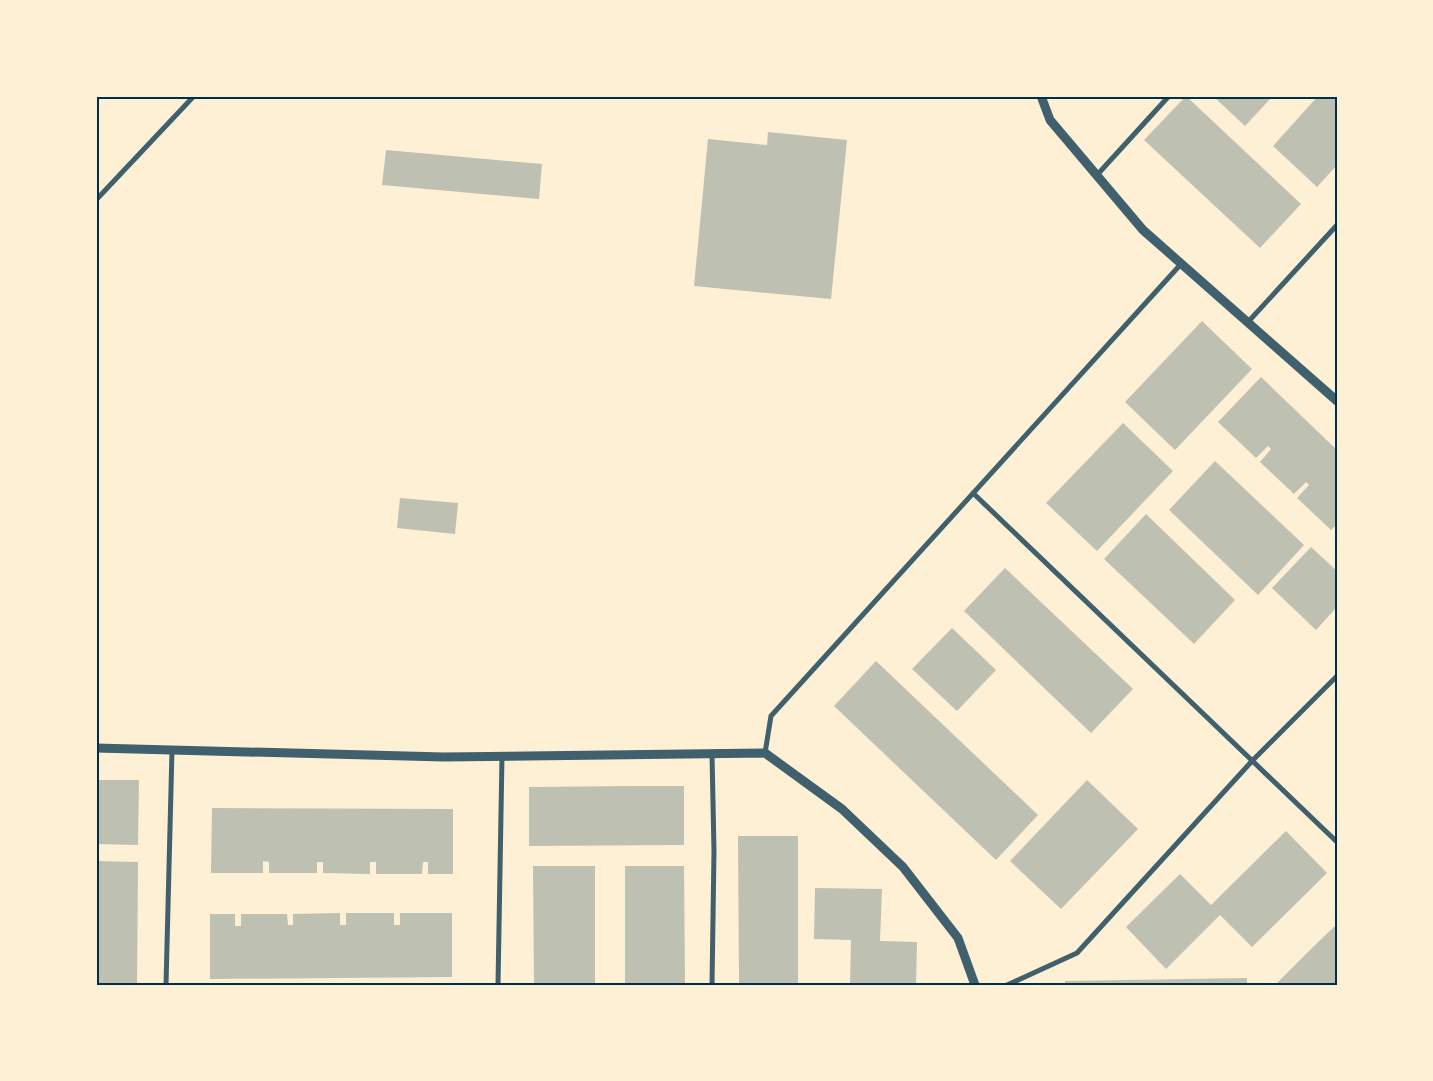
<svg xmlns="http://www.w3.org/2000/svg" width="1433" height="1081" font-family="'Golos Text',sans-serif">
  <rect width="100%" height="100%" fill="#fdf0d5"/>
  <path fill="#bec0b2" d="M1186 96 1301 204 1260 248 1144 140Z
    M1213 96H1273L1245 126Z
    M1318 96H1337V165L1317 187 1273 146Z
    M768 132 847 140 831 299 694 286 708 139 767 145Z
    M386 150 542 164 539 199 382 185Z
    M1202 321 1252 369 1175 450 1125 402Z
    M1261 377 1337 450V524L1331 530 1297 498 1309 485 1306 482 1294 494 1260 462 1271 449 1268 446 1256 458 1218 422Z
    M1123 423 1173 471 1097 551 1046 503Z
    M1215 461 1304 545 1258 595 1169 510Z
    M400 498 458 503 455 534 397 528Z
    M1146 514 1235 600 1194 644 1104 559Z
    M1311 547 1337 571V607L1316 630 1272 588Z
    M1005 568 1133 689 1091 733 964 611Z
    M952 628 996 670 957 711 912 669Z
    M876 661 1038 815 996 860 834 706Z
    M96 780H139L138 845 96 844Z
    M1087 780 1138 829 1061 909 1010 861Z
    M633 786H684V845L529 846V787Z
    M212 808 453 809V874H428V862H423L422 874H376V862H370V874L323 873V862H317V873H269V862L263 861V873H211Z
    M1286 831 1327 873 1252 947 1220 915 1166 969 1126 927 1180 874 1211 905Z
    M738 836H798V985H739Z
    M96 861 138 862 137 985H96Z
    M533 866H595V985H534Z
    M625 866H684L685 985H625Z
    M815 888 882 889 880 941 917 942 916 985H850L851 940 814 939Z
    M340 913V925H346V913H394V925H400V913H452V977L210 979V914H235V926H241V914H287L288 925H293V914Z
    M1337 924V985H1275L1312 948Z
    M1247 978V985H1065V981Z"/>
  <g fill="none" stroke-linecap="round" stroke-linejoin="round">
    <path stroke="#3f606c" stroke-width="5" d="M1097 175 1169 96
      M96 200 194 96
      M1248 322 1337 225
      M973 493 1337 842
      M765 753 771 716 1181 264
      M166 985 172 750
      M498 985 502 756
      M712 985 714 851 712 754
      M1007 985 1077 953 1252 761 1337 676"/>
    <path stroke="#3f606c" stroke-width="9" d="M1041 96 1050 120 1143 230 1337 401
      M96 748 444 757 765 753 842 809 903 867 958 938 975 985"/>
  </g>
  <rect width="1433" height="1081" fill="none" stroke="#fdf0d5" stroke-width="195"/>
  <rect x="98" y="98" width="1238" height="886" fill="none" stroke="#003049" stroke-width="2"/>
</svg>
